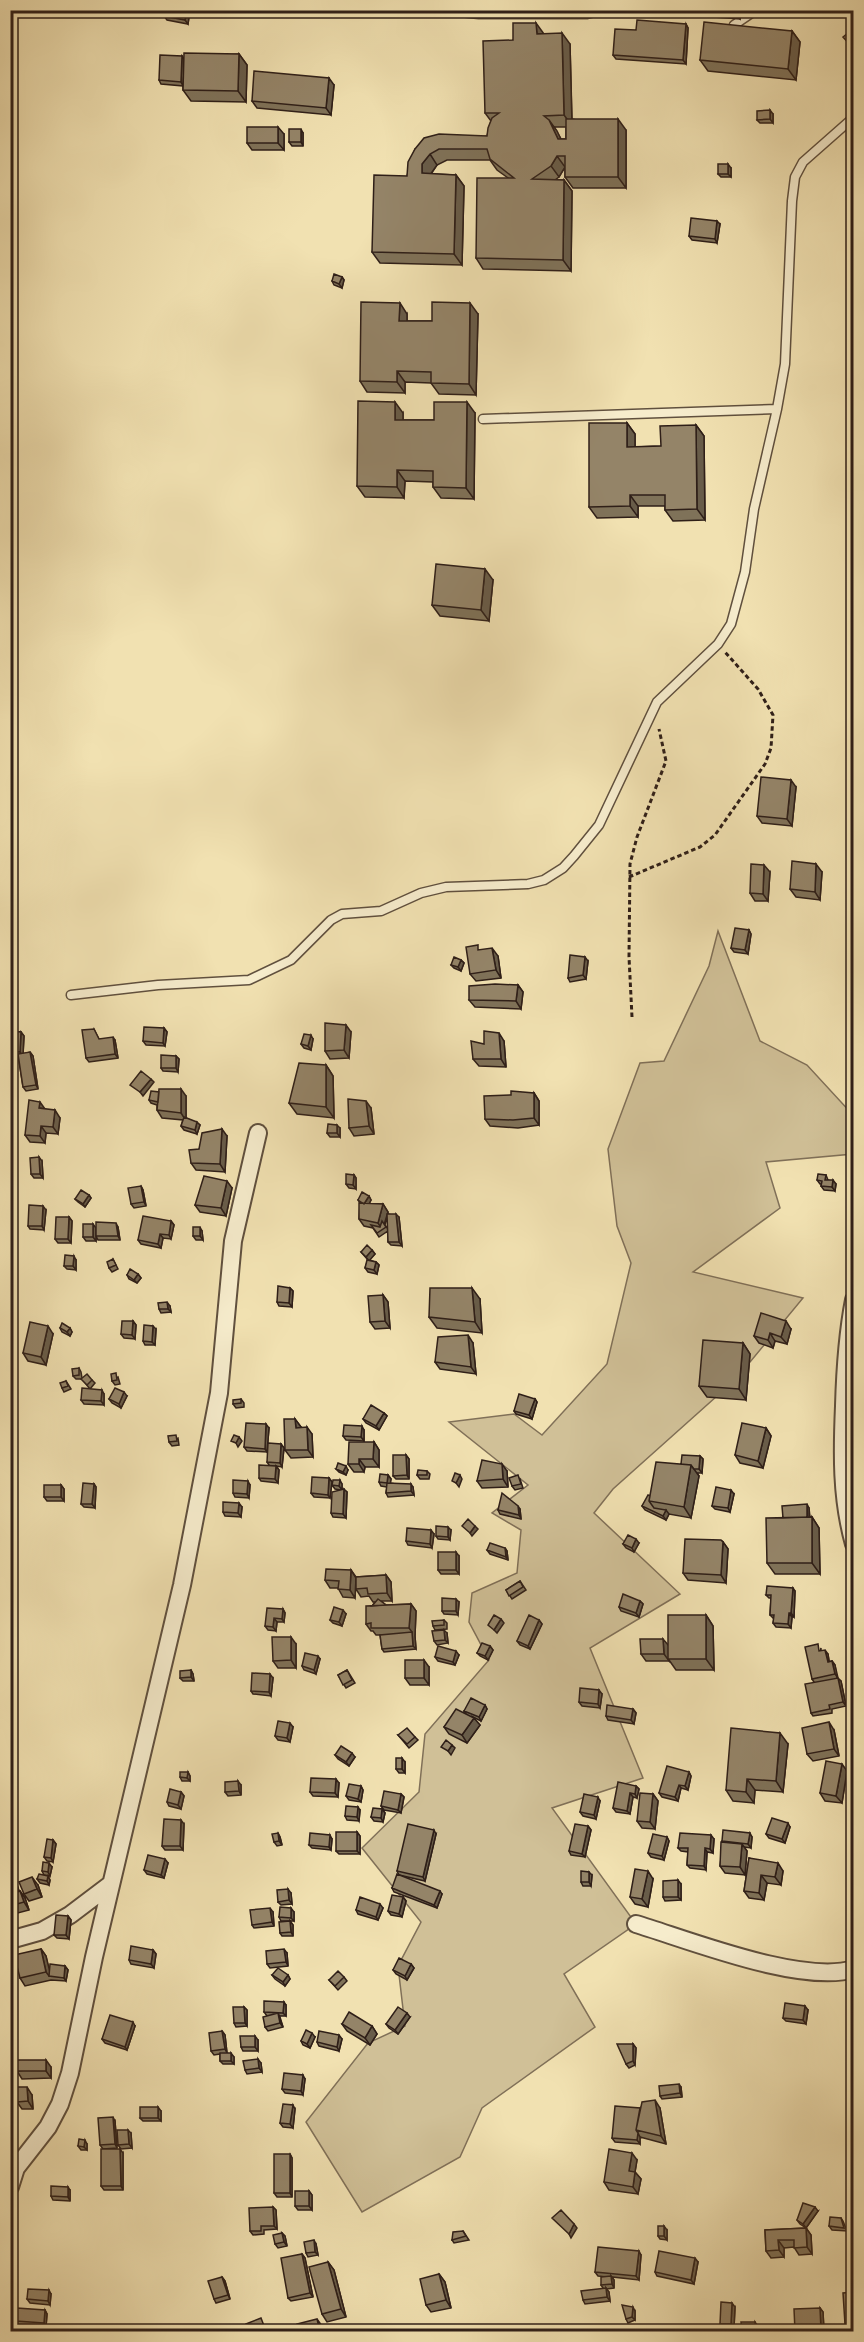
<svg xmlns="http://www.w3.org/2000/svg" width="864" height="2342" font-family="'Libre Caslon Text',serif">
  <rect width="100%" height="100%" fill="#f1e1b1"/>
  <filter id="stains"><feTurbulence type="fractalNoise" baseFrequency=".00333" numOctaves="4"/><feColorMatrix values="0 0 0 0 .2 0 0 0 0 .09 0 0 0 0 .02 0 0 0 .5 -.17"/></filter>
  <radialGradient id="worn" r=".72"><stop offset=".6" stop-color="#630" stop-opacity="0"/><stop offset="1" stop-color="#630" stop-opacity=".3"/></radialGradient>
  <path fill="#d0c097" stroke="#807058" stroke-width="1.5" d="M718 931 760 1041 807 1065 853 1115V1154L766 1162 780 1208 693 1272 803 1298 736 1379 613 1489 594 1513 680 1594 590 1648 643 1778 552 1808 636 1924 564 1974 595 2027 482 2108 460 2157 362 2212 306 2122 368 2043 405 2026 398 1966 421 1922 362 1848 419 1792 425 1734 489 1660 469 1622 472 1593 517 1573 521 1530 492 1513 528 1485 449 1422 514 1414 542 1435 607 1364 631 1263 617 1226 608 1149 640 1063 664 1061 709 966Z"/>
  <g fill="none" stroke-linecap="round" stroke-linejoin="round">
    <g stroke="#60503e" stroke-width="11">
      <path id="lane" d="M441 10 479 14H587L602 10
        M734 25 756 10
        M483 419 777 409
        M71 995 158 985 249 980 291 960 331 920 342 914 381 911 421 893 446 887 528 884 544 880 563 868 574 856 599 825 657 702 718 644 731 624 745 572 754 509 777 409 785 364 792 201 795 177 803 162 854 117"/>
    </g>
    <g stroke="#60503e" stroke-width="20">
      <path id="street" d="M854 1300C847 1336 845 1370 844 1406 842 1452 841 1498 854 1544
        M636 1924C689 1940 802 1985 854 1969
        M10 1940 42 1931 70 1915 111 1884
        M10 2187 16 2168 48 2127 60 2104 70 2073 94 1957 182 1585 219 1393 233 1241 258 1133"/>
    </g>
    <path stroke="#2f1f18" stroke-width="3" stroke-dasharray="4.5 3" stroke-linecap="butt" d="M629 877 700 847 715 835 765 764 771 748 773 715 758 689 725 652
      M632 1017 629 957 630 864 637 837 666 761 659 729"/>
    <use href="#lane" stroke="#f6eccc" stroke-width="8"/>
    <use href="#street" stroke="#f6eccc" stroke-width="16"/>
  </g>
  <path fill="#7f7259" stroke="#2f1f18" stroke-width="1.5" fill-rule="evenodd" d="M190 10 188 24 167 20 164 16Z
    M698 10H740V19L700 16 698 13Z
    M686 24 688 28 686 64 616 59 613 55 636 30Z
    M792 31 800 42 796 80 708 71 700 60Z
    M544 34 570 44 572 119 626 130V188H573L565 177V167L559 177 555 180H564L572 191 571 271 483 269 476 258 508 178 497 170 490 160H447L437 165 431 174 456 175 464 186 462 265 380 263 372 252 407 176 415 149 487 136 491 121 485 113 513 40ZM554 127H566V139H561Z
    M239 54 247 65 246 102 191 101 183 90V86L161 84 159 80 182 56 184 59Z
    M334 85 331 115 257 108 252 101Z
    M773 114V123H760L757 120Z
    M303 133V146H292L289 142Z
    M284 134V150H252L247 143Z
    M731 168V177H721L718 174Z
    M720 224 717 243 692 240 689 236Z
    M342 277 344 280 342 288 334 285 332 281Z
    M407 314V321H432L478 314 476 395 439 394 431 383 405 382V393L367 392 360 381Z
    M403 413V420H434L475 413 474 499 441 498 433 487V482L405 481 404 498 365 497 357 486Z
    M627 423 635 434V447L661 446 696 425 704 436 705 520 673 521 665 510V506H638V517L597 518 589 507Z
    M493 580 489 621 440 616 432 605Z
    M796 787 792 826 762 823 757 816Z
    M770 872 768 901H755L750 893Z
    M822 872 820 900 796 897 790 889Z
    M749 930 751 934 748 954 734 952 731 948Z
    M481 950 498 956 501 978 476 981 470 974Z
    M461 960 464 963 461 971 454 968 451 965Z
    M588 961 586 979 570 982 568 978Z
    M518 985 523 992 521 1009 475 1007 469 1000Z
    M164 1028 167 1032 165 1046 146 1045 143 1041Z
    M94 1029 99 1039 115 1040 118 1058 89 1062 86 1058Z
    M11 1031 21 1032 24 1036 23 1054 30 1052 33 1056 38 1089 26 1091 23 1087 18 1055H12L10 1053Z
    M351 1032 349 1058 330 1059 325 1051Z
    M313 1039 311 1050 304 1048 301 1044Z
    M504 1041 506 1067 479 1066 473 1059 484 1044Z
    M176 1056 179 1059 178 1072 163 1071 161 1068Z
    M326 1065 333 1076 334 1118 297 1114 289 1103Z
    M159 1092 186 1096V1118L200 1125 197 1134 184 1130 181 1126 183 1120 162 1118 157 1110V1105L151 1103 149 1100Z
    M534 1093 539 1101V1125L518 1128 490 1126 485 1119Z
    M371 1108 374 1134 354 1136 349 1128Z
    M45 1109 60 1118 58 1134 46 1133 45 1143 30 1142 25 1135Z
    M340 1128V1137H330L327 1133Z
    M227 1136 225 1172 196 1170 191 1163 199 1149Z
    M42 1161 43 1178H34L31 1174Z
    M354 1175 356 1178V1189L349 1188 346 1184Z
    M826 1175 828 1180 836 1184 835 1191 824 1190 821 1186 822 1184H820L817 1180Z
    M141 1186 143 1190 146 1206 134 1208 131 1204Z
    M232 1188 226 1216 200 1212 195 1205Z
    M89 1195 91 1198 85 1207 78 1202 75 1199Z
    M369 1196 371 1200 369 1204H383L388 1212V1214L399 1217 402 1246 391 1245 388 1242V1231L379 1237 373 1228 364 1226 359 1219 360 1203 358 1200ZM387 1216 388 1229 385 1225Z
    M46 1210 44 1230 30 1229 28 1226Z
    M69 1217 72 1221 71 1243H58L55 1239Z
    M171 1221 174 1225 171 1239 163 1238 161 1248 141 1244 138 1240Z
    M118 1227 120 1240H98L96 1236V1241H86L83 1237 96 1228Z
    M202 1231 203 1240H196L193 1236Z
    M372 1250 375 1254 369 1260 376 1262 379 1265 377 1274 368 1272 365 1268 368 1260 361 1252Z
    M113 1259 118 1269 112 1272 109 1268Z
    M76 1260V1270L67 1269 64 1266Z
    M138 1274 141 1278 137 1283 129 1279 127 1275Z
    M290 1288 293 1291 292 1307 279 1306 277 1302Z
    M383 1295 388 1302 390 1328 375 1329 370 1322Z
    M480 1299 482 1333 437 1328 429 1317Z
    M170 1306 171 1312 161 1313 159 1309Z
    M133 1321 136 1325 135 1339 124 1338 121 1334Z
    M60 1328H70L72 1332 70 1336 62 1332Z
    M156 1329 155 1345H145L143 1341Z
    M791 1329 787 1344 775 1341 773 1348 759 1343 754 1336Z
    M53 1334 46 1365 28 1361 23 1353Z
    M473 1343 476 1374 440 1369 435 1362Z
    M743 1343 750 1354 746 1400 707 1397 699 1386Z
    M79 1368 81 1372 82 1378 92 1380 95 1383 90 1389 82 1379H76L73 1376Z
    M118 1377 120 1384 115 1385 112 1381Z
    M66 1381 71 1389 64 1392 62 1388Z
    M104 1394V1405L84 1404 81 1400Z
    M127 1396 121 1408 112 1403 109 1399Z
    M241 1399 244 1403V1407L236 1408 233 1404Z
    M535 1399 537 1402 532 1419 516 1414 514 1411Z
    M384 1413 387 1416 379 1430 366 1423 363 1419Z
    M295 1419 301 1427 312 1434 313 1457 291 1458 285 1450Z
    M269 1428 267 1452 247 1451 244 1447Z
    M766 1428 771 1436 763 1468 740 1463 735 1455Z
    M364 1430V1441L346 1440 343 1436Z
    M178 1438 179 1445 172 1446 169 1442Z
    M374 1442 379 1450V1467H365L364 1472H354L348 1464Z
    M281 1444 284 1448 282 1467 276 1466 279 1470 278 1483 261 1481 259 1478 269 1465 267 1462Z
    M406 1455 409 1459V1479H396L393 1476Z
    M700 1456 703 1459 702 1473H697L699 1476 691 1518 669 1514 666 1520 645 1510 642 1506 650 1496 681 1464Z
    M336 1469 348 1470 346 1475 339 1472Z
    M427 1471 430 1474 429 1479H420L417 1475Z
    M507 1471 508 1487 482 1488 477 1481Z
    M388 1475 391 1479 390 1483 413 1487 414 1495 388 1497 386 1493 387 1487 381 1486 379 1482Z
    M329 1478 332 1482 330 1498 314 1497 311 1493Z
    M520 1479 523 1488 515 1490 512 1486Z
    M94 1484 96 1487 95 1508 84 1507 81 1504Z
    M342 1484V1489L347 1492 346 1518 333 1517 331 1513 341 1490 335 1489 332 1485Z
    M61 1485 64 1489V1501H47L44 1497Z
    M250 1485 249 1498 235 1497 233 1493Z
    M734 1494 730 1512 715 1509 712 1506Z
    M242 1507 241 1517 225 1516 223 1512Z
    M809 1508 810 1517H812L819 1528 820 1574H775L767 1563 783 1518Z
    M520 1509 521 1519 500 1514 498 1510Z
    M451 1530 450 1540 438 1539 436 1536Z
    M434 1534 432 1548 408 1545 406 1541Z
    M723 1542 728 1549 726 1583 688 1580 683 1573Z
    M639 1543 634 1552 626 1548 623 1544Z
    M505 1548 507 1551 508 1560 490 1554 487 1550Z
    M459 1556V1574H441L438 1570Z
    M351 1570 356 1577 386 1575 391 1582 392 1601H381L386 1605 411 1604 416 1611 415 1636 416 1649 384 1652 382 1649 380 1635H376L373 1631H371L366 1624 372 1606 375 1602H373L369 1596 361 1597 356 1589V1583L355 1598 343 1597 338 1588H330L325 1580Z
    M520 1581 526 1590 512 1599 506 1590Z
    M795 1591 794 1617H792L791 1628 776 1627 773 1623 774 1619 770 1615 771 1598H769L766 1595Z
    M640 1601 643 1604 639 1617 621 1611 619 1607Z
    M459 1602 458 1615 444 1614 442 1611Z
    M283 1609 285 1613 284 1622H277L276 1631 268 1630 265 1626Z
    M346 1614 342 1626 333 1623 330 1620Z
    M706 1615 713 1626 714 1670H676L669 1660V1661H646L641 1654 668 1646Z
    M444 1620 447 1623V1629L435 1630 433 1626Z
    M539 1620 542 1624 530 1649 520 1645 517 1641Z
    M447 1633 448 1643 437 1645 434 1641Z
    M296 1644V1668H278L273 1661Z
    M490 1646 493 1650 488 1660 480 1656 477 1653Z
    M821 1648V1651L828 1654 829 1662 832 1661 835 1665 837 1678 841 1681 846 1706 832 1709V1713L813 1716 811 1713 814 1682 812 1679Z
    M459 1655 455 1665 438 1661 435 1657Z
    M320 1659 316 1674 304 1670 302 1666Z
    M429 1667V1685H410L405 1678Z
    M191 1670 193 1674 194 1681H183L180 1678Z
    M347 1670 355 1683 346 1688 338 1675Z
    M273 1678 271 1696 253 1694 251 1691Z
    M602 1694 600 1708 582 1706 579 1702Z
    M485 1705 487 1709 481 1721 471 1716 480 1725 467 1743 449 1734 444 1727 466 1714 464 1711Z
    M633 1709 636 1713 634 1724 608 1720 606 1716Z
    M293 1727 290 1742 278 1740 275 1736Z
    M834 1730 839 1756 813 1761 807 1754Z
    M398 1735 415 1737 418 1740 409 1748Z
    M788 1744 783 1792 755 1790 754 1803 733 1801 726 1790Z
    M335 1755 355 1757 349 1766 338 1759Z
    M405 1762V1773H399L396 1769Z
    M847 1771 842 1803 825 1801 820 1793Z
    M188 1772 190 1776V1781H182L180 1777Z
    M689 1772 691 1776 688 1790 681 1788 678 1801 662 1797 659 1793Z
    M339 1783 338 1797 313 1796 310 1792Z
    M241 1785V1795L228 1796 225 1792Z
    M361 1786 363 1790 361 1802 349 1800 346 1796Z
    M636 1786 639 1789 637 1798 633 1797 630 1814 616 1812 613 1808Z
    M181 1792 184 1796 181 1809 169 1806 167 1802Z
    M401 1794 404 1797 401 1813 384 1810 381 1806Z
    M653 1794 658 1801 655 1829 642 1828 637 1821Z
    M600 1801 596 1819 583 1816 580 1812Z
    M382 1809 385 1813 383 1822 374 1821 371 1817Z
    M360 1810 359 1821 347 1820 345 1816Z
    M184 1824 183 1850H165L162 1846Z
    M588 1826 591 1830 585 1857 571 1855 569 1851Z
    M790 1827 785 1843 769 1838 766 1834Z
    M357 1832 360 1836V1854H339L336 1851Z
    M278 1833 280 1837 282 1845 277 1846 274 1842Z
    M436 1834 425 1881 399 1875 397 1871Z
    M667 1837 669 1841 664 1860 651 1857 648 1853Z
    M752 1837 751 1848 744 1847 747 1851 745 1875 725 1873 720 1866 723 1843 722 1841Z
    M332 1839 331 1850 312 1848 309 1845Z
    M714 1839 713 1853 707 1852 706 1870 690 1868 687 1865 688 1852 681 1851 678 1848Z
    M53 1840 56 1844 53 1862 47 1861 44 1857Z
    M749 1858 783 1871 781 1885 767 1883 764 1900 749 1898 744 1891Z
    M168 1863 164 1878 147 1874 144 1870Z
    M52 1867 50 1876 44 1875 42 1871Z
    M592 1875 591 1886H583L581 1882Z
    M48 1876 50 1880 49 1885 40 1883 37 1879Z
    M10 1878 17 1885 19 1891H20L25 1898 29 1910 14 1914 10 1910Z
    M653 1879 648 1907 635 1904 630 1897Z
    M681 1884V1900L665 1901 663 1897Z
    M38 1885 42 1897 29 1901 24 1894Z
    M392 1888 442 1894 437 1908 394 1892Z
    M291 1893 292 1904 281 1905 278 1902Z
    M403 1897 406 1901 402 1917 391 1915 388 1911Z
    M383 1908 378 1920 358 1914 356 1910Z
    M273 1912 274 1926 254 1928 252 1925Z
    M294 1912V1921H290L293 1925V1936H282L280 1933 289 1921H281L279 1917Z
    M68 1916 71 1920 69 1939 57 1938 54 1935Z
    M41 1949 46 1956 49 1971 65 1966 68 1970 66 1981 51 1980 25 1986 20 1978Z
    M153 1950 156 1954 154 1968 131 1964 129 1960Z
    M287 1953 288 1966 270 1968 267 1964Z
    M411 1964 414 1968 407 1980 396 1974 393 1970Z
    M272 1975H288L290 1979 285 1986 275 1979Z
    M344 1977 347 1981 338 1990 329 1980Z
    M286 2005V2016H279L283 2027 268 2031 265 2027 269 2016H267L264 2012Z
    M244 2007 247 2010V2026L236 2027 234 2023Z
    M808 2010 806 2024 786 2021 783 2018Z
    M410 2017 398 2034 389 2028 386 2024Z
    M342 2024 372 2026 377 2034 370 2045 347 2031Z
    M135 2026 127 2050 105 2043 102 2039Z
    M222 2031 225 2035 227 2053 234 2057V2064H223L220 2061V2054L214 2055 211 2051Z
    M10 2035 15 2047 10 2049Z
    M315 2037 310 2048 303 2045 301 2041Z
    M342 2039 339 2051 319 2046 317 2042Z
    M258 2040V2051H243L241 2047Z
    M633 2044 636 2048 635 2065 629 2068 626 2064Z
    M261 2063 262 2072 247 2074 245 2070Z
    M51 2067V2078L22 2079 17 2071Z
    M305 2079 303 2095 285 2093 282 2089Z
    M681 2087 682 2097 662 2099 660 2096Z
    M32 2095 33 2109H22L17 2102Z
    M640 2108V2110L660 2108 666 2144 640 2137V2144L615 2142 612 2138Z
    M295 2109 293 2128 283 2127 280 2123Z
    M161 2111V2121H143L140 2118Z
    M115 2121 117 2148 103 2149 100 2145Z
    M131 2133 132 2148 121 2149 118 2145Z
    M87 2144V2150H81L78 2146Z
    M123 2153V2190H104L101 2186Z
    M290 2154 292 2158V2197H277L274 2193Z
    M637 2160 635 2172 641 2179 638 2194 609 2190 604 2182Z
    M70 2190V2201L53 2200 51 2196Z
    M309 2191 312 2195V2210H298L295 2206Z
    M273 2207 276 2210 277 2229 264 2230V2234L253 2235 250 2231Z
    M818 2211 806 2228 811 2235 812 2254 799 2255 794 2247 784 2248V2257L771 2258 766 2251 765 2230 806 2228 800 2224 797 2220Z
    M841 2218 843 2221 847 2231 832 2230 829 2226Z
    M854 2222V2235L851 2234 848 2231Z
    M667 2230V2240L660 2239 658 2236Z
    M463 2231 469 2240 454 2243 452 2240Z
    M282 2233 285 2236 287 2246 278 2248 275 2244Z
    M316 2244 318 2255 308 2257 306 2253Z
    M302 2254 305 2258 313 2297 291 2301 288 2298Z
    M641 2255 639 2280 612 2277 614 2280V2288L606 2289 609 2292 610 2301 585 2304 583 2300 603 2288 601 2285 608 2277 598 2276 595 2272Z
    M328 2262 334 2270 346 2317 327 2322 322 2314Z
    M698 2262 694 2284 657 2276 655 2272Z
    M439 2274 445 2282 451 2308 431 2312 426 2305Z
    M222 2277 225 2281 230 2299 216 2303 214 2299Z
    M854 2292V2328H848L845 2324Z
    M51 2294 50 2305 30 2303 27 2299Z
    M735 2307 734 2328H722L720 2324Z
    M820 2308 823 2312 824 2331H795Z
    M45 2310 47 2314 46 2327 19 2325 16 2321Z
    M635 2311V2320L628 2323 626 2319Z"/>
  <path fill="#685c49" stroke="#2f1f18" stroke-width="1.5" d="M187 10H190L188 24 185 20Z
    M738 10H740V19L737 16Z
    M536 23 544 34H537Z
    M686 24 688 28 686 64 683 60Z
    M792 31 800 42 796 80 788 69Z
    M562 33 570 44 572 126 564 115Z
    M239 54 247 65 246 102 238 91Z
    M182 56 185 60 183 86 181 82Z
    M329 78 334 85 331 115 326 108Z
    M770 110 773 114V123L770 119Z
    M618 119 626 130V188L618 177Z
    M549 120 557 131 566 150 558 139Z
    M278 127 284 134V150L278 143Z
    M301 129 303 133V146L301 142Z
    M430 154 437 165 430 175 422 173V164Z
    M557 156 565 167 559 177 551 166Z
    M728 164 731 168V177L728 174Z
    M456 175 464 186 462 265 454 254Z
    M564 180 572 191 571 271 563 260Z
    M717 221 720 224 717 243 715 239Z
    M342 277 344 280 342 288 339 284Z
    M400 303 407 314V332L399 321Z
    M470 303 478 314 476 395 469 384Z
    M397 371 405 382V393L397 382Z
    M395 402 403 413V431L395 420Z
    M467 402 475 413 474 499 466 488Z
    M627 423 635 434V458L627 447Z
    M696 425 704 436 705 520 697 509Z
    M397 470 405 481 404 498 397 487Z
    M630 495 638 506V517L630 506Z
    M485 569 493 580 489 621 481 610Z
    M791 780 796 787 792 826 787 819Z
    M816 864 822 872 820 900 815 892Z
    M764 865 770 872 768 901 763 894Z
    M749 930 751 934 748 954 745 950Z
    M492 948 498 956 501 978 496 970Z
    M585 957 588 961 586 979 583 975Z
    M461 960 464 963 461 971 458 967Z
    M518 985 523 992 521 1009 516 1001Z
    M346 1025 351 1032 349 1058 344 1050Z
    M164 1028 167 1032 165 1046 163 1043Z
    M21 1032 24 1036 23 1056 20 1052Z
    M499 1033 504 1041 506 1067 501 1059Z
    M311 1035 313 1039 311 1050 308 1046Z
    M113 1037 115 1040 118 1058 115 1054Z
    M30 1052 33 1056 38 1089 36 1085Z
    M176 1056 179 1059 178 1072 176 1068Z
    M326 1065 333 1076 334 1118 326 1107Z
    M151 1079 154 1082 143 1096 140 1092Z
    M181 1089 186 1096V1121L181 1113Z
    M534 1093 539 1101V1125L534 1118Z
    M366 1101 371 1108 374 1134 369 1126Z
    M40 1102 45 1109 39 1108Z
    M55 1110 60 1118 58 1134 53 1127Z
    M197 1122 200 1125 197 1134 195 1130Z
    M337 1125 340 1128V1137L337 1133Z
    M41 1126 46 1133 45 1143 40 1136Z
    M222 1129 227 1136 225 1172 220 1164Z
    M39 1157 42 1161 43 1178 40 1174Z
    M354 1175 356 1178V1189L353 1185Z
    M833 1180 836 1184 835 1191 832 1187Z
    M227 1181 232 1188 226 1216 221 1208Z
    M141 1186 143 1190 146 1206 144 1202Z
    M89 1195 91 1198 85 1207 83 1204Z
    M369 1196 371 1200 367 1208 364 1204Z
    M383 1204 388 1212 383 1228 382 1229 378 1223Z
    M43 1206 46 1210 44 1230 42 1226Z
    M396 1214 399 1217 402 1246 399 1242Z
    M69 1217 72 1221 71 1243 68 1239Z
    M171 1221 174 1225 171 1239 169 1235Z
    M116 1223 118 1227 120 1240 118 1236Z
    M93 1224 96 1228V1241L93 1237Z
    M200 1227 202 1231 203 1240 200 1236Z
    M160 1234 163 1238 161 1248 158 1244Z
    M372 1250 375 1254 369 1261 366 1257Z
    M74 1256 76 1260V1270L73 1266Z
    M376 1262 379 1265 377 1274 374 1270Z
    M138 1274 141 1278 137 1283 134 1280Z
    M290 1288 293 1291 292 1307 289 1303Z
    M472 1288 480 1299 482 1333 475 1322Z
    M383 1295 388 1302 390 1328 385 1321Z
    M167 1302 170 1306 171 1312 168 1309Z
    M133 1321 136 1325 135 1339 132 1335Z
    M786 1321 791 1329 787 1344 781 1337Z
    M48 1326 53 1334 46 1365 41 1357Z
    M153 1326 156 1329 155 1345 152 1342Z
    M70 1328 72 1332 70 1336 67 1332Z
    M770 1333 775 1341 773 1348 768 1340Z
    M468 1335 473 1343 476 1374 471 1367Z
    M743 1343 750 1354 746 1400 739 1389Z
    M102 1390 104 1394V1405L101 1401Z
    M124 1392 127 1396 121 1408 119 1404Z
    M535 1399 537 1402 532 1419 529 1415Z
    M384 1413 387 1416 379 1430 376 1426Z
    M295 1419 301 1427V1435L296 1428Z
    M266 1424 269 1428 267 1452 265 1449Z
    M362 1426 364 1430V1441L361 1437Z
    M307 1427 312 1434 313 1457 308 1450Z
    M766 1428 771 1436 763 1468 758 1461Z
    M239 1437 242 1441 238 1447 236 1443Z
    M374 1442 379 1450V1467L373 1459Z
    M281 1444 284 1448 282 1467 280 1463Z
    M406 1455 409 1459V1479L407 1475Z
    M700 1456 703 1459 702 1473 699 1469Z
    M359 1459 365 1467 364 1472 359 1464Z
    M502 1464 507 1471 508 1487 503 1479Z
    M691 1465 699 1476 691 1518 684 1507Z
    M276 1466 279 1470 278 1483 275 1479Z
    M346 1466 348 1470 346 1475 343 1472Z
    M388 1475 391 1479 390 1487 387 1483Z
    M460 1475 462 1479 459 1487 456 1483Z
    M329 1478 332 1482 330 1498 328 1495Z
    M340 1480 342 1484V1490L339 1486Z
    M248 1481 250 1485 249 1498 247 1494Z
    M94 1484 96 1487 95 1508 92 1504Z
    M411 1484 413 1487 414 1495 411 1491Z
    M61 1485 64 1489V1501L61 1497Z
    M344 1489 347 1492 346 1518 343 1514Z
    M731 1490 734 1494 730 1512 728 1508Z
    M239 1503 242 1507 241 1517 238 1513Z
    M807 1504 809 1508 810 1528 808 1525Z
    M518 1506 520 1509 521 1519 519 1515Z
    M666 1510 669 1514 666 1520 663 1516Z
    M10 1516 13 1519 11 1540 10 1539Z
    M812 1517 819 1528 820 1574 812 1563Z
    M475 1526 478 1529 472 1536 470 1533Z
    M448 1527 451 1530 450 1540 448 1537Z
    M431 1530 434 1534 432 1548 430 1544Z
    M636 1539 639 1543 634 1552 632 1548Z
    M723 1542 728 1549 726 1583 721 1575Z
    M505 1548 507 1551 508 1560 506 1557Z
    M456 1552 459 1556V1574L456 1570Z
    M351 1570 356 1578 355 1598 350 1590Z
    M386 1575 391 1582 392 1601 387 1593Z
    M793 1588 795 1591 794 1617 791 1613Z
    M456 1599 459 1602 458 1615 456 1611Z
    M640 1601 643 1604 639 1617 636 1613Z
    M411 1604 416 1611 415 1636 416 1649 413 1646 412 1632 409 1628Z
    M283 1609 285 1613 284 1622 282 1619Z
    M343 1610 346 1614 342 1626 339 1622Z
    M789 1613 792 1617 791 1628 788 1624Z
    M706 1615 713 1626 714 1670 706 1659Z
    M274 1618 277 1622 276 1631 273 1627Z
    M501 1619 504 1623 497 1633 494 1630Z
    M539 1620 542 1624 530 1649 528 1646Z
    M444 1630 447 1633 448 1643 445 1640Z
    M291 1637 296 1644V1668L291 1660Z
    M663 1639 669 1646V1661L664 1654Z
    M490 1646 493 1650 488 1660 485 1656Z
    M825 1650 828 1654 830 1666 828 1662Z
    M456 1651 459 1655 455 1665 453 1662Z
    M318 1656 320 1659 316 1674 314 1670Z
    M424 1660 429 1667V1685L424 1678Z
    M832 1661 835 1665 838 1678 835 1674Z
    M191 1670 193 1674 194 1681 191 1677Z
    M270 1674 273 1678 271 1696 269 1692Z
    M838 1678 841 1681 846 1706 843 1702Z
    M599 1690 602 1694 600 1708 598 1704Z
    M485 1705 487 1709 481 1721 479 1717Z
    M633 1709 636 1713 634 1724 631 1720Z
    M474 1718 480 1725 467 1743 462 1735Z
    M829 1722 834 1730 839 1756 834 1749Z
    M290 1723 293 1727 290 1742 287 1738Z
    M780 1733 788 1744 783 1792 776 1781Z
    M452 1745 455 1748 451 1755 448 1751Z
    M352 1753 355 1757 349 1766 346 1762Z
    M402 1758 405 1762V1773L402 1769Z
    M842 1764 847 1771 842 1803 836 1796Z
    M188 1772 190 1776V1781L187 1778Z
    M689 1772 691 1776 688 1790 685 1786Z
    M336 1779 339 1783 338 1797 335 1793Z
    M747 1779 755 1790 754 1803 746 1792Z
    M238 1781 241 1785V1795L239 1791Z
    M679 1785 681 1788 678 1801 675 1797Z
    M361 1786 363 1790 361 1802 358 1799Z
    M636 1786 639 1789 637 1798 635 1794Z
    M181 1792 184 1796 181 1809 178 1805Z
    M630 1793 633 1797 630 1814 627 1811Z
    M401 1794 404 1797 401 1813 398 1810Z
    M653 1794 658 1801 655 1829 650 1822Z
    M598 1797 600 1801 596 1819 594 1815Z
    M358 1807 360 1810 359 1821 357 1817Z
    M382 1809 385 1813 383 1822 381 1818Z
    M181 1820 184 1824 183 1850 180 1846Z
    M788 1823 790 1827 785 1843 782 1839Z
    M588 1826 591 1830 585 1857 582 1854Z
    M434 1830 436 1834 425 1881 423 1877Z
    M357 1832 360 1836V1854L357 1851Z
    M278 1833 280 1837 282 1845 279 1841Z
    M750 1833 752 1837 751 1848 748 1844Z
    M330 1835 332 1839 331 1850 329 1847Z
    M711 1835 714 1839 713 1853 710 1849Z
    M667 1837 669 1841 664 1860 662 1856Z
    M53 1840 56 1844 53 1862 51 1858Z
    M742 1844 747 1851 745 1875 740 1867Z
    M705 1848 707 1852 706 1870 704 1866Z
    M165 1859 168 1863 164 1878 161 1875Z
    M49 1863 52 1867 50 1876 48 1872Z
    M778 1863 783 1871 781 1885 775 1877Z
    M648 1871 653 1879 648 1907 642 1899Z
    M589 1872 592 1875 591 1886 589 1882Z
    M761 1875 767 1883 764 1900 759 1893Z
    M48 1876 50 1880 49 1885 47 1881Z
    M32 1877 38 1885 42 1897 37 1889Z
    M12 1878 17 1885 22 1899 17 1892Z
    M678 1880 681 1884V1900L678 1897Z
    M288 1889 291 1893 292 1904 289 1900Z
    M20 1891 25 1898 29 1910 24 1902Z
    M440 1891 442 1894 437 1908 434 1905Z
    M403 1897 406 1901 402 1917 399 1914Z
    M380 1904 383 1908 378 1920 376 1917Z
    M270 1908 273 1912 274 1926 272 1922Z
    M291 1908 294 1912V1921L291 1918Z
    M68 1916 71 1920 69 1939 66 1935Z
    M290 1921 293 1925V1936L291 1932Z
    M41 1949 46 1956 51 1976H49L46 1972Z
    M284 1949 287 1953 288 1966 286 1962Z
    M153 1950 156 1954 154 1968 151 1964Z
    M411 1964 414 1968 407 1980 405 1976Z
    M65 1966 68 1970 66 1981 64 1978Z
    M288 1975 290 1979 285 1986 283 1982Z
    M10 1998 11 1999 12 2014 10 2012Z
    M284 2002 286 2005V2016L283 2013Z
    M805 2006 808 2010 806 2024 803 2020Z
    M244 2007 247 2010V2026L245 2023Z
    M278 2013 280 2017 283 2027 280 2023Z
    M407 2013 410 2017 398 2034 395 2030Z
    M133 2022 135 2026 127 2050 125 2047Z
    M372 2026 377 2034 370 2045 365 2038Z
    M222 2031 225 2035 227 2053 225 2049Z
    M312 2033 315 2037 310 2048 307 2044Z
    M339 2035 342 2039 339 2051 337 2047Z
    M255 2036 258 2040V2051L255 2047Z
    M633 2044 636 2048 635 2065 633 2061Z
    M231 2053 234 2057V2064L231 2061Z
    M258 2059 261 2063 262 2072 259 2068Z
    M46 2060 51 2067V2078L46 2071Z
    M303 2075 305 2079 303 2095 301 2091Z
    M679 2084 681 2087 682 2097 680 2093Z
    M27 2087 32 2095 33 2109 28 2101Z
    M655 2100 660 2108 666 2144 661 2136Z
    M293 2105 295 2109 293 2128 290 2124Z
    M158 2107 161 2111V2121L158 2118Z
    M10 2113 12 2115 14 2146 10 2141Z
    M113 2117 115 2121 117 2148 115 2144Z
    M128 2130 131 2133 132 2148 129 2144Z
    M638 2133 640 2137V2144L637 2140Z
    M85 2140 87 2144V2150L84 2147Z
    M120 2149 123 2153V2190L121 2186Z
    M632 2153 637 2160 634 2178 629 2171Z
    M290 2154 292 2158V2197L290 2193Z
    M635 2172 641 2179 638 2194 633 2187Z
    M68 2187 70 2190V2201L68 2197Z
    M309 2191 312 2195V2210L309 2206Z
    M273 2207 276 2210 277 2229 274 2226Z
    M815 2207 818 2211 806 2228 803 2224Z
    M574 2224 577 2228 571 2238 569 2234Z
    M664 2226 667 2230V2240L664 2236Z
    M806 2228 811 2235 812 2254 807 2247Z
    M282 2233 285 2236 287 2246 284 2242Z
    M314 2240 316 2244 318 2255 315 2252Z
    M778 2240 784 2248V2257L779 2250Z
    M639 2251 641 2255 639 2280 636 2276Z
    M302 2254 305 2258 313 2297 310 2293Z
    M695 2258 698 2262 694 2284 691 2280Z
    M328 2262 334 2270 346 2317 341 2309Z
    M439 2274 445 2282 451 2308 446 2300Z
    M611 2276 614 2280V2288L612 2284Z
    M222 2277 225 2281 230 2299 228 2295Z
    M606 2288 609 2292 610 2301 607 2297Z
    M49 2290 51 2294 50 2305 48 2301Z
    M732 2303 735 2307 734 2328 731 2324Z
    M633 2307 635 2311V2320L632 2317Z
    M820 2308 823 2312 824 2331 821 2330Z
    M45 2310 47 2314 46 2327 44 2323Z
    M317 2319 322 2326 323 2331H320Z
    M755 2322 757 2325V2331H755Z"/>
  <path fill="#948468" stroke="#2f1f18" stroke-width="1.5" d="M165 10H187L185 20 164 16Z
    M698 10H738L737 16 698 13Z
    M637 20 686 24 683 60 613 55 615 29 636 30Z
    M704 22 792 31 788 69 700 60Z
    M513 23H536L537 34 562 33 564 115 544 116 549 120 558 139H566V119H618V177H565V156H557L551 166 532 179 564 180 563 260 476 258 477 178H514L490 159 487 149H439L430 154 422 164V173L456 175 454 254 372 252 374 175 407 176 408 162 415 149 424 138 439 134 487 136 488 128 492 118 499 113H485L483 41 513 40Z
    M854 28V49L843 37Z
    M184 53 239 54 238 91 183 90Z
    M160 55 182 56 181 82 159 80Z
    M254 71 329 78 326 108 252 101Z
    M770 110V119L757 120V111Z
    M247 127H278V143H247Z
    M289 129H301V142H289Z
    M718 164H728V174H718Z
    M691 218 717 221 715 239 689 236Z
    M334 274 342 277 339 284 332 281Z
    M361 302 400 303 399 321H432V302L470 303 469 384 431 383V372L397 371V382L360 381Z
    M358 401 395 402V420H434V402H467L466 488 433 487V471L397 470V487L357 486Z
    M589 423H627V447L661 446 660 426 696 425 697 509 665 510V495H630V506L589 507Z
    M436 564 485 569 481 610 432 605Z
    M761 777 791 780 787 819 757 816Z
    M792 861 816 864 815 892 790 889Z
    M751 864 764 865 763 894 750 893Z
    M735 928 749 930 745 950 731 948Z
    M478 945V950L492 948 496 970 470 974 466 947Z
    M570 955 585 957 583 975 568 978Z
    M454 957 461 960 458 967 451 965Z
    M495 984 518 985 516 1001 469 1000V986Z
    M325 1023 346 1025 344 1050 325 1051Z
    M144 1027 164 1028 163 1043 143 1041Z
    M94 1029 99 1039 113 1037 115 1054 86 1058 82 1030Z
    M11 1031 21 1032 20 1052 10 1051Z
    M484 1031 499 1033 501 1059H473L471 1041 484 1044Z
    M304 1034 311 1035 308 1046 301 1044Z
    M30 1052 36 1085 23 1087 18 1054Z
    M161 1055 176 1056V1068H161Z
    M299 1063 326 1065V1107L289 1103Z
    M141 1071 151 1079 140 1092 130 1085Z
    M159 1089H181V1113L157 1110Z
    M151 1091 159 1092 158 1102 149 1100Z
    M511 1091 534 1093V1118L513 1120 485 1119 484 1096 511 1095Z
    M348 1099 366 1101 369 1126 349 1128Z
    M29 1100 40 1102 39 1108 55 1110 53 1127 41 1126 40 1136 25 1135Z
    M184 1117 197 1122 195 1130 181 1126Z
    M328 1124 337 1125V1133H327Z
    M222 1129 220 1164 191 1163 189 1150 199 1149 202 1133Z
    M39 1157 40 1174H31L30 1158Z
    M346 1174 354 1175 353 1185 346 1184Z
    M818 1174 826 1175 825 1180H833L832 1187 821 1186 822 1181 817 1180Z
    M204 1176 227 1181 221 1208 195 1205Z
    M141 1186 144 1202 131 1204 128 1188Z
    M81 1190 89 1195 83 1204 75 1199Z
    M362 1192 369 1196 364 1204 358 1200Z
    M359 1203 383 1204 378 1223 359 1219Z
    M29 1205 43 1206 42 1226H28Z
    M387 1214H396L399 1242H388Z
    M143 1216 171 1221 169 1235 160 1234 158 1244 138 1240Z
    M56 1217H69L68 1239H55Z
    M382 1221 386 1227 377 1233 371 1225 380 1227Z
    M96 1222 116 1223 118 1236H96Z
    M83 1224H93V1237H83Z
    M193 1227H200V1236H193Z
    M367 1245 372 1250 366 1257 361 1252Z
    M65 1255 74 1256 73 1266H64Z
    M113 1259 116 1265 109 1268 107 1262Z
    M367 1260 376 1262 374 1270 365 1268Z
    M130 1269 138 1274 134 1280 127 1275Z
    M278 1286 290 1288 289 1303 277 1302Z
    M430 1288H472L475 1322 429 1317Z
    M383 1295 385 1321 370 1322 368 1296Z
    M167 1302 168 1309H159L158 1303Z
    M761 1313 786 1321 781 1337 770 1333 768 1340 754 1336Z
    M122 1321H133L132 1335 121 1334Z
    M30 1322 48 1326 41 1357 23 1353Z
    M62 1323 70 1328 67 1332 60 1328Z
    M144 1325 153 1326 152 1342 143 1341Z
    M468 1335 471 1367 435 1362 438 1337Z
    M703 1340 743 1343 739 1389 699 1386Z
    M79 1368V1375L73 1376 72 1369Z
    M116 1373 117 1380 112 1381 111 1374Z
    M87 1374 92 1380 87 1385 81 1379Z
    M66 1381 68 1386 62 1388 60 1383Z
    M82 1388 102 1390 101 1401 81 1400Z
    M115 1388 124 1392 119 1404 109 1399Z
    M519 1394 535 1399 529 1415 514 1411Z
    M241 1399V1403L233 1404V1400Z
    M371 1405 384 1413 376 1426 363 1419Z
    M284 1419H295L296 1428 307 1427 308 1450H285Z
    M246 1423 266 1424 265 1449 244 1447Z
    M742 1423 766 1428 758 1461 735 1455Z
    M344 1425 362 1426 361 1437 343 1436Z
    M176 1435 177 1441 169 1442 168 1436Z
    M234 1435 239 1437 236 1443 231 1441Z
    M349 1442H374L373 1459H359V1464H348Z
    M268 1443 281 1444 280 1463 267 1462Z
    M393 1455H406L407 1475 393 1476Z
    M682 1455 700 1456 699 1469H694L691 1465 681 1464Z
    M482 1460 502 1464 503 1479 477 1481Z
    M656 1462 691 1465 684 1507 649 1501Z
    M338 1463 346 1466 343 1472 336 1469Z
    M259 1465 276 1466 275 1479 259 1478Z
    M418 1470 427 1471V1475H417Z
    M455 1473 460 1475 456 1483 452 1481Z
    M380 1474 388 1475 387 1483 379 1482Z
    M518 1475 521 1484 512 1486 509 1478Z
    M312 1477 329 1478 328 1495 311 1493Z
    M233 1480 248 1481 247 1494 233 1493Z
    M333 1480H340L339 1486 332 1485Z
    M83 1483 94 1484 92 1504H81Z
    M387 1483 411 1484V1491L386 1493Z
    M44 1485H61V1497H44Z
    M716 1487 731 1490 728 1508 712 1506Z
    M344 1489 343 1514 331 1513 332 1492Z
    M502 1493 518 1506 519 1515 498 1510Z
    M648 1495 650 1496 649 1501 654 1508 666 1510 663 1516 642 1506Z
    M223 1502 239 1503 238 1513 223 1512Z
    M807 1504V1517L783 1518 782 1506Z
    M812 1517V1563H767L766 1518Z
    M468 1519 475 1526 470 1533 462 1526Z
    M436 1526 448 1527V1537L436 1536Z
    M407 1528 431 1530 430 1544 406 1541Z
    M628 1535 636 1539 632 1548 623 1544Z
    M685 1539 721 1540 723 1542 721 1575 683 1573Z
    M490 1543 505 1548 506 1557 487 1550Z
    M438 1552H456V1570H438Z
    M326 1569 351 1570 350 1590 338 1589 339 1581 325 1580Z
    M386 1575 387 1593 368 1594 367 1588 356 1589V1577Z
    M520 1581 523 1587 509 1596 506 1590Z
    M767 1586 793 1588 791 1613H789L788 1624 773 1623 774 1615H770L771 1595H766Z
    M623 1594 640 1601 636 1613 619 1607Z
    M442 1598 456 1599V1611H442Z
    M378 1599 386 1605 372 1606Z
    M411 1604 409 1628H371V1623L366 1624V1606Z
    M334 1607 343 1610 339 1622 330 1620Z
    M267 1608 283 1609 282 1619 274 1618 273 1627 265 1626Z
    M494 1615 501 1619 494 1630 488 1625Z
    M529 1615 539 1620 528 1646 517 1641Z
    M668 1615H706V1659H668Z
    M444 1620V1625L433 1626 432 1621Z
    M444 1630 445 1640 434 1641 432 1631Z
    M412 1632 413 1646 382 1649 380 1635Z
    M272 1637H291V1660L273 1661Z
    M640 1639H663L664 1654H641Z
    M482 1643 490 1646 485 1656 477 1653Z
    M818 1644 819 1651 825 1650 828 1662 832 1661 835 1674 812 1679 805 1647Z
    M438 1646 456 1651 453 1662 435 1657Z
    M305 1653 318 1656 314 1670 302 1666Z
    M405 1660H424V1678H405Z
    M191 1670V1677L180 1678V1671Z
    M347 1670 352 1680 343 1685 338 1675Z
    M252 1673 270 1674 269 1692 251 1691Z
    M838 1678 843 1702 829 1705 830 1709 811 1713 805 1684Z
    M580 1688 599 1690 598 1704 579 1702Z
    M471 1698 485 1705 479 1717 464 1711Z
    M607 1705 633 1709 631 1720 606 1716Z
    M456 1709 474 1718 462 1735 444 1727Z
    M278 1721 290 1723 287 1738 275 1736Z
    M829 1722 834 1749 807 1754 802 1728Z
    M407 1728 415 1737 407 1744 398 1735Z
    M731 1728 780 1733 776 1781 747 1779 746 1792 726 1790Z
    M446 1740 452 1745 448 1751 441 1747Z
    M341 1746 352 1753 346 1762 335 1755Z
    M396 1758H402V1769H396Z
    M826 1761 842 1764 836 1796 820 1793Z
    M667 1766 689 1772 685 1786 679 1785 675 1797 659 1793Z
    M180 1772H188L187 1778 180 1777Z
    M311 1778 336 1779 335 1793 310 1792Z
    M238 1781 239 1791 225 1792V1782Z
    M618 1782 636 1786 635 1794 630 1793 627 1811 613 1808Z
    M349 1784 361 1786 358 1799 346 1796Z
    M170 1789 181 1792 178 1805 167 1802Z
    M384 1791 401 1794 398 1810 381 1806Z
    M640 1793 653 1794 650 1822 637 1821Z
    M584 1794 598 1797 594 1815 580 1812Z
    M346 1806 358 1807 357 1817 345 1816Z
    M373 1808 382 1809 381 1818 371 1817Z
    M772 1818 788 1823 782 1839 766 1834Z
    M164 1819 181 1820 180 1846H162Z
    M408 1824 434 1830 423 1877 397 1871Z
    M575 1824 588 1826 582 1854 569 1851Z
    M723 1830 750 1833 748 1844 722 1841Z
    M336 1832H357V1851H336Z
    M278 1833 279 1841 274 1842 272 1834Z
    M310 1833 330 1835 329 1847 309 1845Z
    M680 1833 711 1835 710 1849 705 1848 704 1866 687 1865 688 1848H678Z
    M653 1834 667 1837 662 1856 648 1853Z
    M47 1839 53 1840 51 1858 44 1857Z
    M721 1842 742 1844 740 1867 720 1866Z
    M148 1855 165 1859 161 1875 144 1870Z
    M749 1858 778 1863 775 1877 761 1875 759 1893 744 1891Z
    M43 1862 49 1863 48 1872 42 1871Z
    M635 1869 648 1871 642 1899 630 1897Z
    M581 1871 589 1872V1882H581Z
    M39 1874 48 1876 47 1881 37 1879Z
    M397 1874 440 1891 434 1905 392 1888Z
    M32 1877 37 1889 24 1894 19 1882Z
    M10 1878H12L17 1892 20 1891 24 1902 10 1906Z
    M678 1880V1897H663V1881Z
    M288 1889 289 1900 278 1902 277 1890Z
    M392 1895 403 1897 399 1914 388 1911Z
    M360 1897 380 1904 376 1917 356 1910Z
    M280 1907 291 1908V1918L279 1917Z
    M270 1908 272 1922 252 1925 250 1910Z
    M56 1915 68 1916 66 1935H54Z
    M290 1921 291 1932 280 1933 279 1922Z
    M131 1946 153 1950 151 1964 129 1960Z
    M41 1949 46 1972 20 1978 14 1955Z
    M284 1949 286 1962 267 1964 266 1951Z
    M399 1958 411 1964 405 1976 393 1970Z
    M50 1964 65 1966 64 1978 49 1976Z
    M278 1968 288 1975 283 1982 272 1975Z
    M338 1971 344 1977 335 1986 329 1980Z
    M264 2001 284 2002 283 2013 264 2012Z
    M785 2003 805 2006 803 2020 783 2018Z
    M233 2007H244L245 2023H234Z
    M398 2007 407 2013 395 2030 386 2024Z
    M349 2012 372 2026 365 2038 342 2024Z
    M278 2013 280 2023 265 2027 263 2017Z
    M110 2015 133 2022 125 2047 102 2039Z
    M306 2030 312 2033 307 2044 301 2041Z
    M222 2031 225 2049 211 2051 209 2033Z
    M319 2031 339 2035 337 2047 317 2042Z
    M240 2036H255V2047H241Z
    M617 2044H633V2061L626 2064Z
    M220 2053H231V2061H220Z
    M258 2059 259 2068 245 2070 243 2061Z
    M16 2060H46V2071H17Z
    M284 2073 303 2075 301 2091 282 2089Z
    M679 2084 680 2093 660 2096 659 2086Z
    M16 2087H27L28 2101 17 2102Z
    M655 2100 661 2136 636 2130 642 2102Z
    M283 2104 293 2105 290 2124 280 2123Z
    M615 2106 640 2108 636 2130 638 2133 637 2140 612 2138Z
    M140 2107H158V2118H140Z
    M113 2117 115 2144 100 2145 98 2118Z
    M117 2130H128L129 2144 118 2145Z
    M79 2139 85 2140 84 2147 78 2146Z
    M101 2149H120L121 2186H101Z
    M609 2149 632 2153 629 2171 635 2172 633 2187 604 2182Z
    M274 2154H290V2193H274Z
    M51 2186 68 2187V2197L51 2196Z
    M295 2191H309V2206H295Z
    M803 2203 815 2207 803 2224 797 2220Z
    M273 2207 274 2226H261V2231H250L249 2208Z
    M561 2210 574 2224 569 2234 552 2218Z
    M830 2217 841 2218 844 2228 829 2226Z
    M854 2222V2231H848L849 2224Z
    M658 2226H664V2236H658Z
    M806 2228 807 2247 794 2248V2240H778L779 2250 766 2251 765 2230Z
    M463 2231 466 2236 452 2240 453 2232Z
    M282 2233 284 2242 275 2244 273 2235Z
    M314 2240 315 2252 306 2253 304 2242Z
    M598 2247 639 2251 636 2276 595 2272Z
    M659 2251 695 2258 691 2280 655 2272Z
    M302 2254 310 2293 288 2298 281 2258Z
    M328 2262 341 2309 322 2314 309 2267Z
    M439 2274 446 2300 426 2305 420 2279Z
    M611 2276 612 2284 601 2285V2277Z
    M222 2277 228 2295 214 2299 208 2281Z
    M606 2288 607 2297 583 2300 581 2291Z
    M28 2289 49 2290 48 2301 27 2299Z
    M854 2292V2324H845L843 2293Z
    M721 2302 732 2303 731 2324H720Z
    M622 2305 633 2307 632 2317 626 2319Z
    M17 2308 45 2310 44 2323 16 2321Z
    M820 2308 821 2330 795 2331 794 2309Z
    M261 2318 266 2331H249L246 2324Z
    M317 2319 320 2331H299L297 2324Z
    M741 2322H755V2331H742Z"/>
  <rect width="864" height="2342" fill="none" stroke="#f1e1b1" stroke-width="36"/>
  <rect x="12" y="12" width="840" height="2318" fill="none" stroke="#2f1f18" stroke-width="3"/>
  <rect x="18" y="18" width="828" height="2306" fill="none" stroke="#2f1f18" stroke-width="1.5"/>
  <rect width="100%" height="100%" filter="url(#stains)"/>
  <rect width="100%" height="100%" fill="url(#worn)"/>
</svg>
